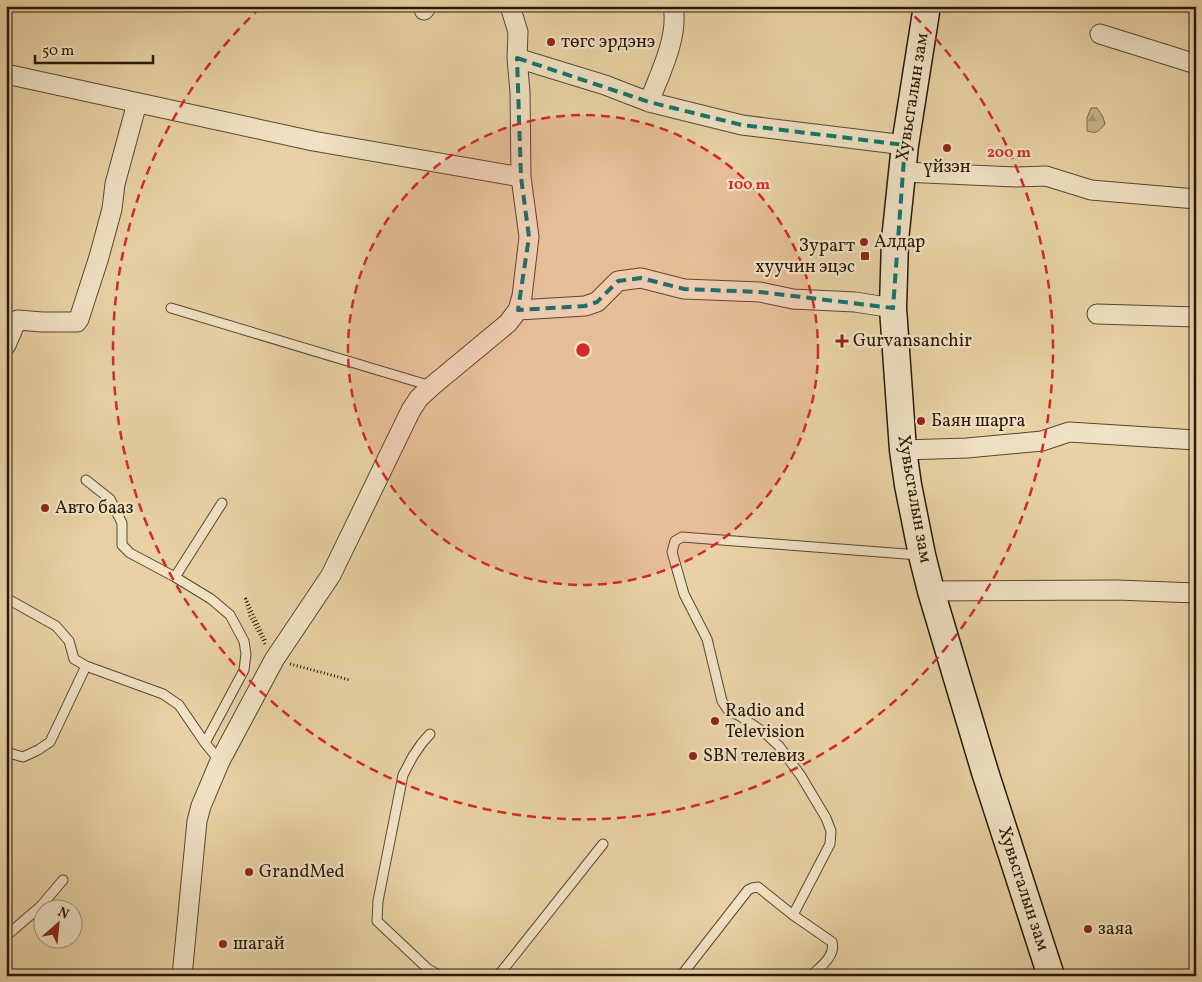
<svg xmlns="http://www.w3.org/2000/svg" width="1202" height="982" font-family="Vollkorn,serif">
  <defs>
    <pattern id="forest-firs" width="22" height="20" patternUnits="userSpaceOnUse" patternTransform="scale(1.25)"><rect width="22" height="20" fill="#c8b38a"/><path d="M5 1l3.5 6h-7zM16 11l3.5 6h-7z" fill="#ac9976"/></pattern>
  </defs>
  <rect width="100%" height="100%" fill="#e8d2a5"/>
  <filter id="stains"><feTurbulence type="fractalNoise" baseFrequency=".004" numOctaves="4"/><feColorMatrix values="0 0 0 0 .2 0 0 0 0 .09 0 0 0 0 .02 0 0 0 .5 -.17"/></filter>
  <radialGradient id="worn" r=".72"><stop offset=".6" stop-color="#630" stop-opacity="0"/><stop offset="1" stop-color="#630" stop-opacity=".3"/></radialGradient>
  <path fill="url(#forest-firs)" stroke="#78664a" d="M1091 108H1097L1103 117 1105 124C1098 132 1097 134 1087 131V118Z"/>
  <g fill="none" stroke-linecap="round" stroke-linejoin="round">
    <g stroke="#594730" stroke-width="11">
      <path id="service" d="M171 308 431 386
        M86 480 110 499 122 523V545L130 553 175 577 211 599 230 615 244 641 246 654 244 670 205 743
        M175 577 222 503
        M6 598 56 626 69 641 74 659 86 666 163 694 179 705 205 743 220 761
        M430 734 422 743 413 756 403 775 378 901 377 921 428 969 440 976
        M6 752 23 757 38 750 50 742 86 666
        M793 915 830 844 831 831 826 818 801 776 779 746 765 733 740 716 728 710 722 701 707 639 684 594 672 552 675 541 682 537 919 555
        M6 936 41 906 63 880
        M498 976 603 844
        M683 976 684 972 748 890 752 888 758 887 793 915 832 942C836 956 820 967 811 976"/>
    </g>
    <g stroke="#594730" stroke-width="21">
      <path id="minor" d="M424 10 427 6
        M1100 34 1196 64
        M517 58 605 85 649 102 742 125 905 145
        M6 74 313 141 521 177 520 92 517 58 518 32 510 6
        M649 102C660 73 679 37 673 6
        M902 172 1016 177 1046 176 1091 190 1196 199
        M518 310 585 306 597 302 618 281 641 278 684 289 760 292 793 299 855 302 893 308
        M1097 314 1196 317
        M6 345 15 324 18 320 42 322H77L79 319 99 257 112 209 115 184 137 103
        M903 450 967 448 1042 441 1069 432 1196 440
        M931 591 1117 590 1196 593
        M182 976 197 821 201 806 220 761 274 660 331 575 411 410 419 398 432 386 508 323 518 310 522 296 529 237 521 177"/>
    </g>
    <g stroke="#291909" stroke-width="29">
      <path id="secondary" d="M927 6 905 145 895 240 893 308 903 450 908 485 922 555 931 591 985 772 1051 976"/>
    </g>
    <path stroke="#291909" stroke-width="3" stroke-dasharray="1 2.5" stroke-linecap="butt" d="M265 644 250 616 245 597 266 642
      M290 664 350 680"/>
    <use href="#service" stroke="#f0e2c4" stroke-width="9"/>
    <use href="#minor" stroke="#f0e2c4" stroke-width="19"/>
    <use href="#secondary" stroke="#f0e2c4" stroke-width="26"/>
  </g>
  <path fill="none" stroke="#0f766e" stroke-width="4" stroke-dasharray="10 6" stroke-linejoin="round" d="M517 58 649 102 742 125 905 145 893 308 760 292 684 289 641 278 618 281 597 302 585 306 518 310 529 237 521 177Z"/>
  <circle cx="583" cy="350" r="235" fill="#d62828" fill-opacity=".12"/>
  <g fill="none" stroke="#d62828" stroke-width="2.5" stroke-dasharray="9 6">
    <circle cx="583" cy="350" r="235"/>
    <path d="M904 6A470 470 0 1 1 262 6"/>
  </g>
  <g fill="#8f2418" stroke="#f0e2c4" stroke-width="2">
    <circle cx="551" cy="42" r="5"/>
    <circle cx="947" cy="148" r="5"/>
    <circle cx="864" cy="242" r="5"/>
    <rect x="860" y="251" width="10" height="10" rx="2.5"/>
    <path d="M839.5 333.5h5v5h5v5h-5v5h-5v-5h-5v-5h5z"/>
    <circle cx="921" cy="421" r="5"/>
    <circle cx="45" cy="508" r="5"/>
    <circle cx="715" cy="721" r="5"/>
    <circle cx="693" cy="756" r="5"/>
    <circle cx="249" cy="872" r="5"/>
    <circle cx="1088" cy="929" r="5"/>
    <circle cx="223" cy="944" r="5"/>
  </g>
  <g text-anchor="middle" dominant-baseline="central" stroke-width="4.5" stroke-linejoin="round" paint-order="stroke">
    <g font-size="18" fill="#291909" stroke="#f0e2c4" text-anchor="start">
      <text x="561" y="42">төгс эрдэнэ</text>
      <text x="947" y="167" text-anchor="middle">үйзэн</text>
      <text x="874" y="242">Алдар</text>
      <text x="855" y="246" text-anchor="end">Зурагт<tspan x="855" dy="21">хуучин эцэс</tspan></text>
      <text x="853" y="341">Gurvansanchir</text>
      <text x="931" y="421">Баян шарга</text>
      <text x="55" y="508">Авто бааз</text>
      <text x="725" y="711">Radio and<tspan x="725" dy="21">Television</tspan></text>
      <text x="703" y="756">SBN телевиз</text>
      <text x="259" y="872">GrandMed</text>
      <text x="1098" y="929">заяа</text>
      <text x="233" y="944">шагай</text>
    </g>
    <g font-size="18" fill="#291909" stroke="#f0e2c4">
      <text transform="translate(913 97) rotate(-81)">Хувьсгалын зам</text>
      <text transform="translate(914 499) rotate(80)">Хувьсгалын зам</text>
      <text transform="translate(1023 889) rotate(72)">Хувьсгалын зам</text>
    </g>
  </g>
  <circle cx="583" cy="350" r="8" fill="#d62828" stroke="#f0e2c4" stroke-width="2.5"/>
  <g font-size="15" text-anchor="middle" font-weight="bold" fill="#d62828" stroke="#f0e2c4" stroke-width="4.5" stroke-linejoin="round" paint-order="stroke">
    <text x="1009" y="157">200 m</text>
    <text x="749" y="189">100 m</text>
  </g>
  <rect width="1202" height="982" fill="none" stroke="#e8d2a5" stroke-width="25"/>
  <rect x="8" y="8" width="1187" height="967" fill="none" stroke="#291909" stroke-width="2.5"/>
  <rect x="12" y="12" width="1177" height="957" fill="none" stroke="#291909"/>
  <g transform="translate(58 924) rotate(27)"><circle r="24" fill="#f0e2c4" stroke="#a09279"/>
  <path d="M0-4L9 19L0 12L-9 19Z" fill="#8f2418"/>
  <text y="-8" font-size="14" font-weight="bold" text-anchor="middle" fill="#291909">N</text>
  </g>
  <path d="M35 55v8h118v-8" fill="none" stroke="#291909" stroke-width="2.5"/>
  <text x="42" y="55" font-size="15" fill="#291909" stroke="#f0e2c4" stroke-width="4" paint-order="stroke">50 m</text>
  <rect width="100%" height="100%" filter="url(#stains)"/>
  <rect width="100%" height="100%" fill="url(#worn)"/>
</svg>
